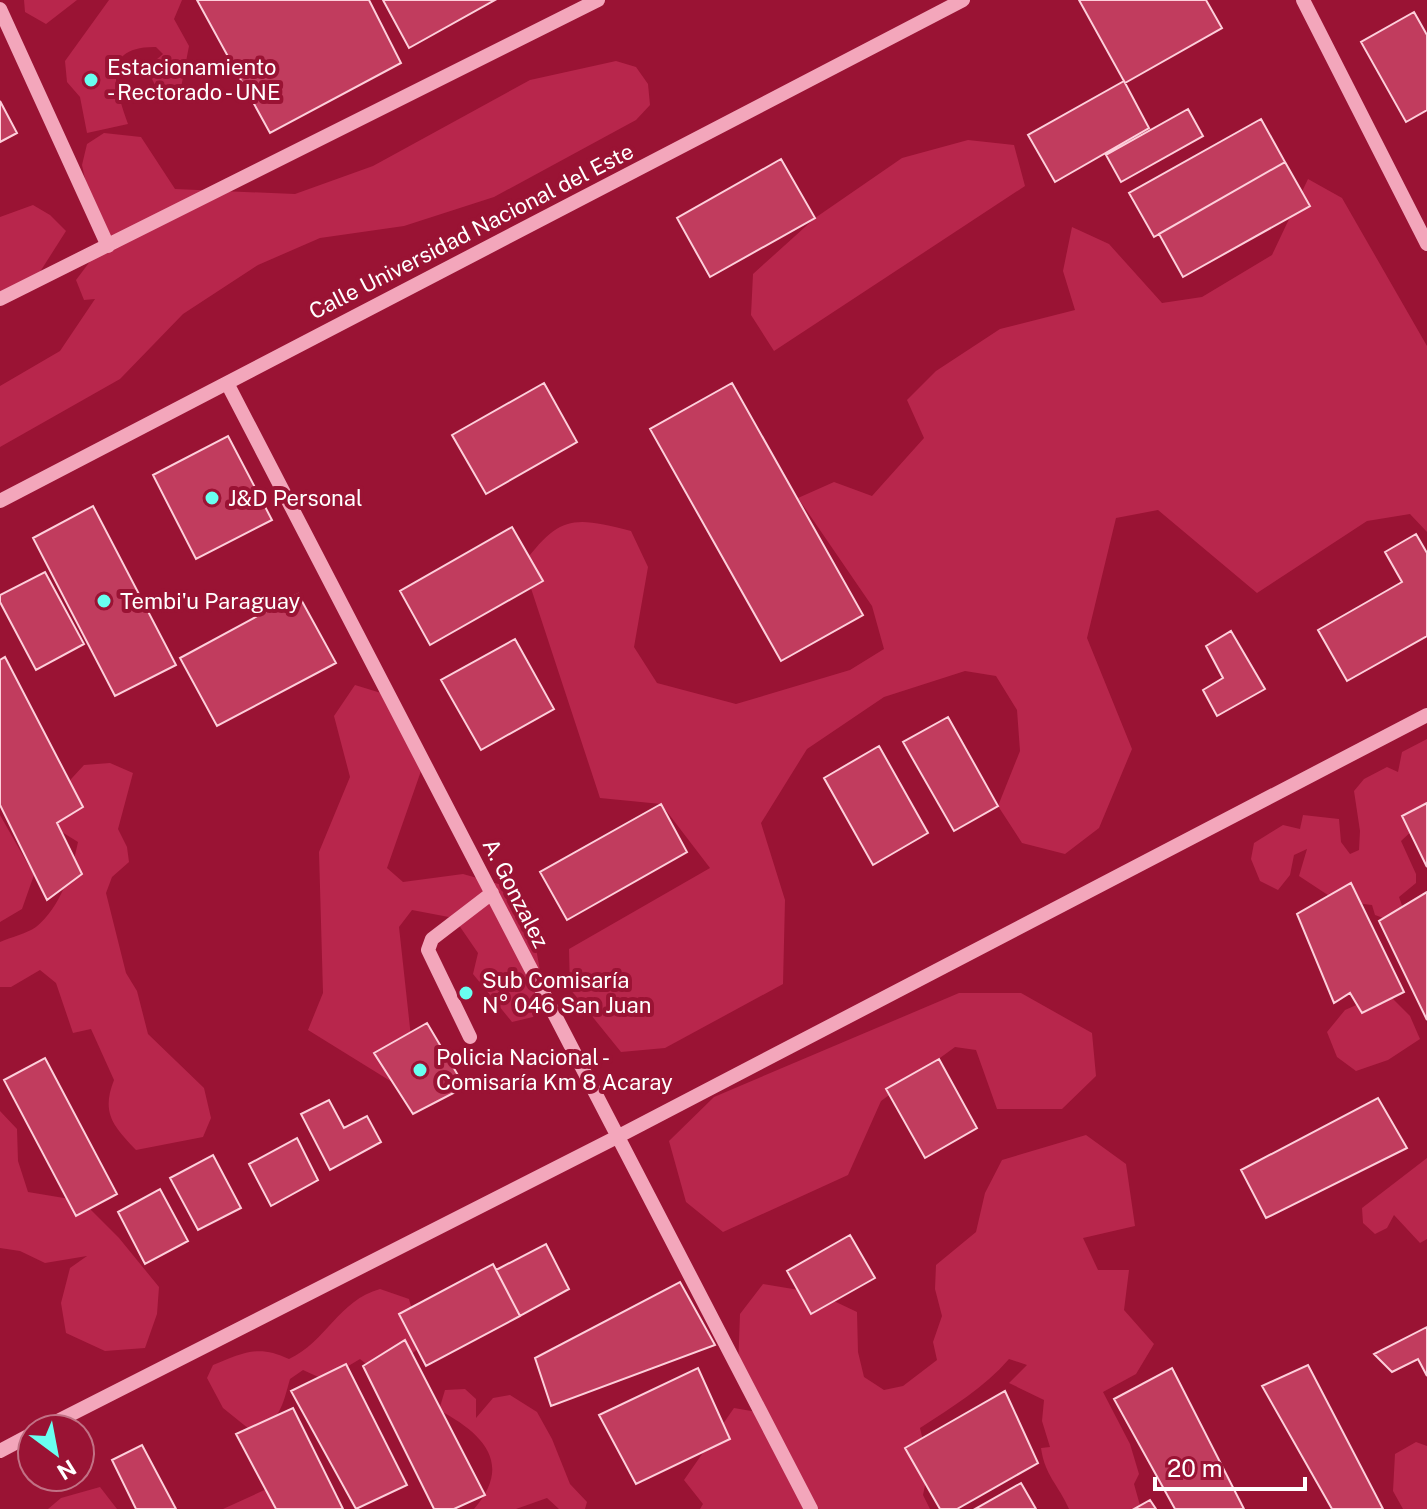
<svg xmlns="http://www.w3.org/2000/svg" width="1427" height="1509" font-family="'Public Sans',sans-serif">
  <rect width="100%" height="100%" fill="#9a1334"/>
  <path fill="#b8264c" d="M24 0H77L46 24 25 12Z
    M109 0H182L174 19 189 46 180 93 163 101 150 75V65L163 54 156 47C100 46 115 87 128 124L87 133 80 97 67 82 65 61Z
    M616 61 636 67 648 84 650 105 636 120 494 197 404 226 320 238 258 265 183 314 120 379 0 447V386L60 351 95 299 84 300 76 280 100 248 82 165 87 144 104 133 141 137 175 189 295 194 373 166 530 80Z
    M968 140 1014 145 1025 186 774 351 751 315 753 274 815 218 902 158Z
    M1308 179 1342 198 1427 346V532L1410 514 1367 521 1257 593 1158 510 1116 518 1087 638 1132 749 1099 828 1065 854 1022 843 998 806 1020 751 1017 710 996 676 965 671 884 697 807 749 761 823 785 900 783 984 665 1048 621 1052 570 989 569 949 710 868 661 804 600 798 523 564C560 515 573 516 631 531L648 567 634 647 657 683 736 704 850 670 884 649 872 606 798 498 834 482 872 496 924 438 907 400 936 371 1000 329 1075 310 1063 271 1072 227 1109 244 1162 303 1202 297 1272 255Z
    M33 205 50 215 66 231 38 275 0 295V217Z
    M355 685 394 697 421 771 387 868 403 882 463 874 502 885 534 937 545 999 533 1017 512 1022 473 974 478 953 454 918 412 910 399 927 416 1083 392 1082 308 1030 323 993 319 852 350 777 334 716Z
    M1427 739V818L1414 810 1415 828 1401 841 1416 874V883L1399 897 1404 911 1397 923 1375 915 1372 905 1337 901 1299 876 1307 849 1294 855 1290 875 1278 890 1260 881 1251 859 1254 843 1283 825 1300 829 1303 815 1339 819 1341 842 1350 854 1359 850 1360 831 1354 791 1364 779 1387 767 1398 772 1402 752Z
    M110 763 133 773 118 829 127 847 129 862 112 877 106 893 126 973 137 991 148 1034 204 1088 211 1118 203 1137 136 1150C113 1126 101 1113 114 1080L91 1029 73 1033 56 983 40 970 11 987H0V942C11 937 26 934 36 927 60 908 72 871 78 842L49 824 61 790 84 765Z
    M0 815 34 875 22 909 0 922Z
    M1386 992 1410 1016 1420 1039 1388 1060 1356 1071 1337 1057 1327 1032 1345 1010Z
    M959 993H1021L1092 1033 1096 1076 1062 1109H997L976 1050 955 1047 881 1101 848 1175 723 1232 686 1202 669 1141 714 1097Z
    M0 1111 17 1129 18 1161 28 1192 82 1201 119 1238 159 1287 157 1314 145 1348 105 1351 66 1333 61 1303 70 1268 87 1256 45 1263 20 1251 0 1248Z
    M1086 1135 1126 1164 1135 1226 1083 1238 1098 1270H1129L1124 1310 1154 1344 1136 1374 1103 1392 1130 1444 1139 1474 1134 1484 1141 1509H1069C1058 1484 1045 1476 1041 1448L1050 1447 1042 1421 1044 1400 1009 1383 1027 1365 1009 1359C984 1388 952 1407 920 1428L929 1466 923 1495 930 1509H700L703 1504 684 1480 734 1408 757 1412 738 1369 740 1314 763 1284 817 1293 857 1312 858 1352 864 1377 884 1390 903 1386 937 1360 933 1342 942 1316 935 1289 936 1265 976 1232 985 1193 1002 1160Z
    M1427 1158V1239L1420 1243 1394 1215 1387 1228 1375 1234 1363 1223 1362 1208Z
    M380 1289 409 1299 422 1345 399 1365 376 1372 360 1359 325 1380 303 1370 290 1379C283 1404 280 1422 254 1433L223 1408 207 1378 213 1365C243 1353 258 1344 289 1359 326 1342 339 1300 380 1289Z
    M465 1389 476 1399V1418L493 1398 510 1395 537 1412 552 1439 570 1484 587 1502 585 1509H559L547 1498 516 1509H474C514 1463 482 1433 439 1410L445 1390Z
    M1416 1442 1427 1446V1509H1403L1393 1491 1395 1454Z
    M100 1487 117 1509H48L61 1498Z
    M271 1487 295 1509H223Z"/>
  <path fill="#c13c5e" stroke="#fdcfdb" stroke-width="2" d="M197 0H369L401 63 270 133Z
    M383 0H495L409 48Z
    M1079 0H1206L1222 28 1125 83Z
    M1414 12 1427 35V110L1406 122 1361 42Z
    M1124 81 1149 128 1055 182 1028 135Z
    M0 101 17 133 0 142Z
    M1188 109 1203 136 1121 182 1106 155Z
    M1261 119 1285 162 1154 237 1129 193Z
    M781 159 815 218 710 277 677 218Z
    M1285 162 1310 206 1183 277 1159 234Z
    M544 383 577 442 486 494 452 435Z
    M732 383 863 615 781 661 650 429Z
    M228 436 272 520 196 559 153 475Z
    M93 506 176 665 115 696 33 538Z
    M512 527 543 581 430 645 400 591Z
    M1416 534 1427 553V636L1347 681 1318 630 1402 582 1385 552Z
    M45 572 84 644 36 670 0 602V595Z
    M298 594 336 663 217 726 180 658Z
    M1231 631 1265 689 1217 716 1203 690 1223 678 1206 646Z
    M515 639 554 709 481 750 441 680Z
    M5 657 83 807 57 823 82 874 47 900 0 805V660Z
    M948 717 998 806 954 831 903 742Z
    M879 746 928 833 873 865 824 778Z
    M1427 803V867L1402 816Z
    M661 804 687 852 567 920 540 872Z
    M1351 883 1404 992 1362 1013 1350 993 1334 1003 1297 914Z
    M1427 892V1020L1379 921Z
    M427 1023 465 1087 413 1114 374 1053Z
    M45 1058 117 1194 76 1216 4 1080Z
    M939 1059 977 1128 925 1158 886 1089Z
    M1378 1098 1407 1148 1266 1218 1241 1170Z
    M329 1100 344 1128 367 1116 381 1142 330 1170 301 1114Z
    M297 1138 318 1180 271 1206 249 1164Z
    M213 1155 241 1208 198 1230 170 1178Z
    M160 1189 188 1241 145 1264 118 1212Z
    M850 1235 875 1278 811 1314 787 1271Z
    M546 1244 569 1289 520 1316 496 1270Z
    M493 1264 520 1316 426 1366 399 1314Z
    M680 1282 715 1345 551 1406 535 1358Z
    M1427 1327V1376L1418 1359 1392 1372 1374 1354Z
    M405 1340 485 1495 454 1509H434L363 1366Z
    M346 1364 407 1485 356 1509 291 1391Z
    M1308 1365 1383 1509H1332L1262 1386Z
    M698 1368 730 1439 636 1484 599 1415Z
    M1172 1368 1244 1509H1175L1114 1399Z
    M1005 1391 1038 1463 957 1509H940L905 1448Z
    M293 1408 343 1509H276L236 1434Z
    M142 1445 176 1509H136L112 1460Z
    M1021 1483 1036 1509H975Z
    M1150 1500 1156 1509H1134Z"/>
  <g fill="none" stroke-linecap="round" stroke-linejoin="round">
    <path stroke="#f3a6bb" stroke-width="14" d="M1303 0 1427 244
      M0 9 108 246
      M0 299 598 0
      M227 383 811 1509
      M0 501 963 0
      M470 1037 428 950 432 939 492 893
      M42 1429 617 1137 1427 715
      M0 1451 32 1434"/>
  </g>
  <g fill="#69fff0" stroke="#9a1334" stroke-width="3">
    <circle cx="91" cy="80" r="8"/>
    <circle cx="212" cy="498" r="8"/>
    <circle cx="104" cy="601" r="8"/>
    <circle cx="466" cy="993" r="8"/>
    <circle cx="420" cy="1070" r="8"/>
  </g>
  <g text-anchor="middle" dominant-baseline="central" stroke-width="8" stroke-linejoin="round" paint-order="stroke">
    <g font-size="22" fill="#fff" stroke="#9a1334" text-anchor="start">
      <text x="107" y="67">Estacionamiento<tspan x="107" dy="25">- Rectorado - UNE</tspan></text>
      <text x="228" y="498">J&amp;D Personal</text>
      <text x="120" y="601">Tembi'u Paraguay</text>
      <text x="482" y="980">Sub Comisaría<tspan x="482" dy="25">N° 046 San Juan</tspan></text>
      <text x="436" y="1057">Policia Nacional -<tspan x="436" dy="25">Comisaría Km 8 Acaray</tspan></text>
    </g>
    <g font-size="22" fill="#fff" stroke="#9a1334">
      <text transform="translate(471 231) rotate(-27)">Calle Universidad Nacional del Este</text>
      <text transform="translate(516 893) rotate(63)">A. Gonzalez</text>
    </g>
  </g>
  <g transform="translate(56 1453) rotate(148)"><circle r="38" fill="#9a1334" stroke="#c27185" stroke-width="2"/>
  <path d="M0-6L14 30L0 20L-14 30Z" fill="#69fff0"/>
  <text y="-12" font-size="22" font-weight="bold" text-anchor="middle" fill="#ffffff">N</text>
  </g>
  <path d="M1155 1477v12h150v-12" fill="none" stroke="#ffffff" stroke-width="4"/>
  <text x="1167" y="1477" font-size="24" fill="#ffffff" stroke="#9a1334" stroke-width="6" paint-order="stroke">20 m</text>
</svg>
